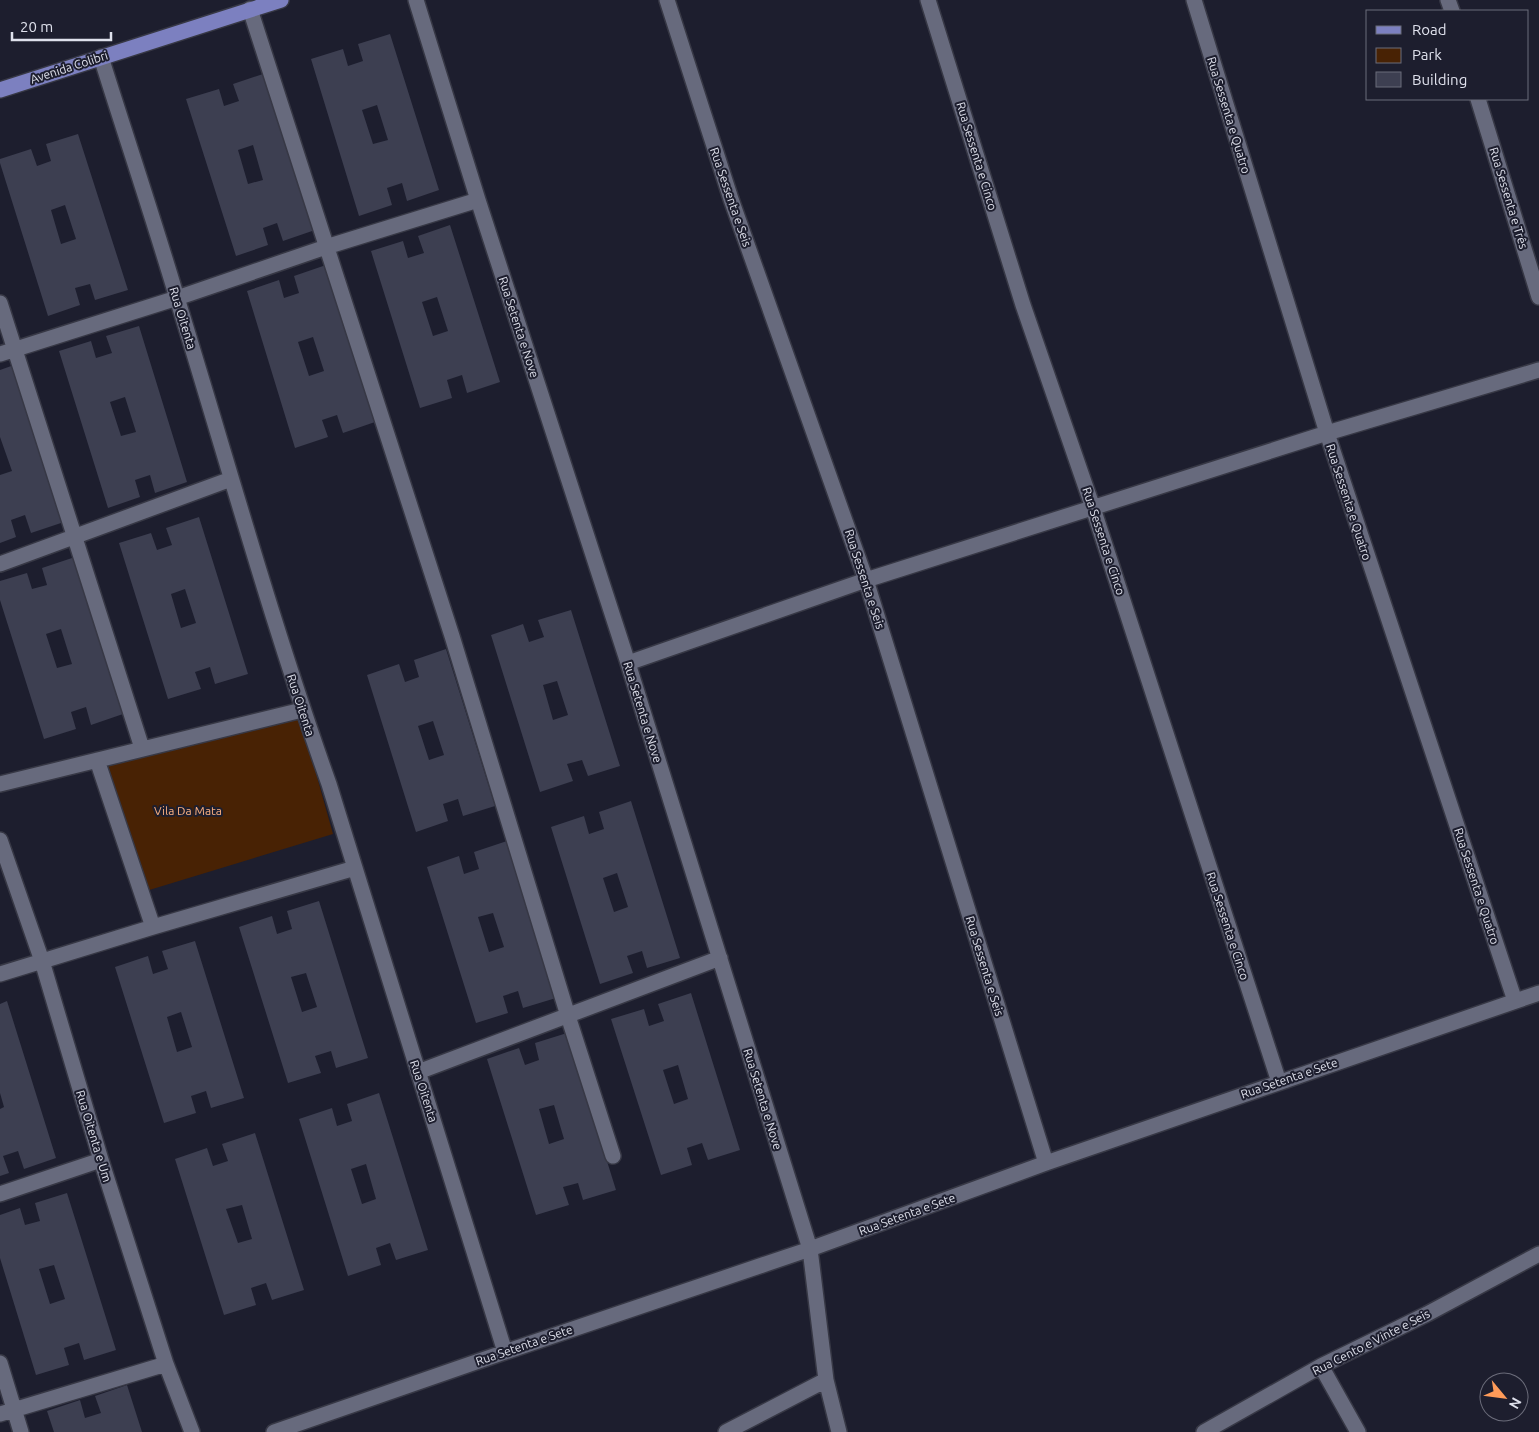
<svg xmlns="http://www.w3.org/2000/svg" width="1539" height="1432" font-family="Ubuntu,sans-serif">
  <rect width="100%" height="100%" fill="#1d1e2e"/>
  <path fill="#482204" d="M300 716 333 834 146 891 104 764Z"/>
  <path fill="#3d3f51" fill-rule="evenodd" d="M390 34 439 190 407 201 402 183 387 188 392 205 359 216 311 59 343 49 348 66 363 61 358 44ZM377 105 388 140 373 144 362 110Z
    M266 73 315 230 283 241 277 223 263 228 268 245 236 256 186 99 219 89 224 106 239 101 233 84ZM253 145 263 180 248 184 238 150Z
    M78 134 128 290 95 300 90 284 75 288 80 305 48 316 0 163V159L31 149 37 166 51 161 46 144ZM65 205 76 239 61 244 51 210Z
    M450 225 500 382 467 393 462 375 447 380 452 398 420 408 371 251 403 241 408 258 424 253 418 236ZM437 297 448 331 433 336 422 302Z
    M326 265 375 422 343 433 337 415 322 420 328 437 295 448 247 291 279 280 284 298 299 293 294 276ZM313 337 324 371 309 376 298 342Z
    M139 326 187 482 155 493 150 475 135 480 140 497 108 508 59 351 91 341 96 358 112 353 106 336ZM125 397 136 432 121 436 110 402Z
    M14 365 64 522 31 533 25 515 11 520 16 537 0 543V475L12 471 0 437V370Z
    M199 517 248 674 215 684 210 667 195 672 201 689 168 699 119 543 151 533 157 550 172 545 166 528ZM185 589 196 623 181 628 171 594Z
    M75 557 123 714 91 725 86 707 71 712 76 729 44 739 0 600V581L27 573 32 589 47 585 42 568ZM61 629 72 664 57 668 46 634Z
    M571 610 620 766 588 776 582 760 567 764 573 781 540 792 491 635 523 624 529 642 544 637 538 620ZM557 681 568 715 553 720 543 685Z
    M446 649 495 806 463 816 458 799 443 804 448 821 416 832 367 675 399 664 405 682 419 677 414 660ZM433 721 444 755 429 760 418 726Z
    M631 801 680 958 647 968 642 951 627 956 633 973 600 984 551 827 584 816 589 834 604 829 599 812ZM617 873 628 907 614 912 603 878Z
    M507 841 556 998 523 1008 518 991 503 996 508 1013 476 1023 427 867 459 856 464 874 479 869 474 852ZM493 913 504 947 489 952 478 917Z
    M319 901 368 1058 336 1068 331 1051 315 1056 321 1073 288 1083 239 927 272 916 277 934 292 929 287 911ZM306 973 317 1007 302 1012 291 977Z
    M195 941 244 1098 211 1108 206 1091 191 1096 196 1113 164 1123 115 967 148 956 153 974 168 969 162 951ZM181 1012 192 1047 177 1052 167 1017Z
    M691 993 740 1150 708 1160 702 1143 687 1148 692 1165 661 1175 611 1019 644 1009 649 1026 664 1021 658 1004ZM678 1065 688 1099 674 1104 663 1070Z
    M7 1001 56 1158 24 1169 18 1151 3 1156 9 1173 0 1176V1109L4 1107 0 1093V1004Z
    M567 1033 616 1190 583 1200 578 1183 563 1187 569 1205 536 1215 487 1059 519 1048 525 1065 539 1060 535 1043ZM554 1105 564 1139 549 1144 539 1109Z
    M379 1093 428 1250 396 1260 390 1243 376 1248 381 1265 348 1276 299 1119 332 1108 337 1126 352 1121 347 1104ZM366 1164 376 1199 362 1204 351 1169Z
    M255 1133 304 1290 272 1300 266 1283 251 1288 256 1305 224 1315 175 1159 207 1148 213 1166 228 1161 222 1144ZM242 1205 252 1239 238 1243 226 1209Z
    M67 1193 116 1350 84 1360 79 1343 64 1348 69 1365 36 1375 0 1258V1215L20 1208 25 1225 40 1221 35 1203ZM54 1265 65 1299 50 1304 39 1269Z
    M127 1385 142 1432H54L47 1411 80 1400 85 1418 101 1413 95 1396Z"/>
  <g fill="none" stroke-linecap="round" stroke-linejoin="round">
    <g stroke="#373845" stroke-width="18">
      <path id="minor" d="M416 0 478 200 628 663 810 1249 826 1380 839 1432
        M667 0 731 199 866 580 1046 1163
        M928 0 1023 305 1093 508 1279 1082
        M1194 0 1327 433 1515 1001
        M1448 0 1452 11
        M250 9 452 636 568 1016 613 1156
        M101 57C126 137 153 217 177 298 227 460 272 624 329 784L505 1352
        M1478 99 1539 297
        M0 303 142 748
        M0 354 177 298 326 247 478 200
        M0 564 231 479
        M628 663 866 580 1327 433 1539 370
        M97 760 153 927
        M0 784 302 710
        M0 840 42 961 101 1160 166 1364 192 1432
        M0 974 153 927 355 868
        M418 1072 720 958
        M0 1194 101 1160
        M0 1363 21 1432
        M1321 1366 1358 1432
        M0 1414 166 1364
        M274 1432 505 1352 810 1249 1046 1163 1539 993
        M726 1432 826 1380
        M1204 1432 1321 1366 1427 1314 1539 1254"/>
    </g>
    <g stroke="#373845" stroke-width="18">
      <path id="major" d="M0 90 281 0"/>
    </g>
    <use href="#minor" stroke="#676a7d" stroke-width="15"/>
    <use href="#major" stroke="#7c80c0" stroke-width="15"/>
  </g>
  <g text-anchor="middle" dominant-baseline="central" stroke-width="4" stroke-linejoin="round" paint-order="stroke">
    <g font-size="12" fill="#dfe1ec" stroke="#1d1e2e">
      <text transform="translate(69 67) rotate(-18)">Avenida Colibri</text>
      <text transform="translate(1229 115) rotate(73)">Rua Sessenta e Quatro</text>
      <text transform="translate(977 156) rotate(73)">Rua Sessenta e Cinco</text>
      <text transform="translate(731 197) rotate(71)">Rua Sessenta e Seis</text>
      <text transform="translate(1509 198) rotate(73)">Rua Sessenta e Três</text>
      <text transform="translate(183 318) rotate(73)">Rua Oitenta</text>
      <text transform="translate(519 327) rotate(72)">Rua Setenta e Nove</text>
      <text transform="translate(1349 502) rotate(72)">Rua Sessenta e Quatro</text>
      <text transform="translate(1104 541) rotate(72)">Rua Sessenta e Cinco</text>
      <text transform="translate(865 579) rotate(72)">Rua Sessenta e Seis</text>
      <text transform="translate(301 705) rotate(72)">Rua Oitenta</text>
      <text transform="translate(643 712) rotate(73)">Rua Setenta e Nove</text>
      <text transform="translate(1477 886) rotate(72)">Rua Sessenta e Quatro</text>
      <text transform="translate(1228 926) rotate(72)">Rua Sessenta e Cinco</text>
      <text transform="translate(985 966) rotate(73)">Rua Sessenta e Seis</text>
      <text transform="translate(1289 1078) rotate(-19)">Rua Setenta e Sete</text>
      <text transform="translate(424 1091) rotate(72)">Rua Oitenta</text>
      <text transform="translate(763 1099) rotate(73)">Rua Setenta e Nove</text>
      <text transform="translate(94 1136) rotate(73)">Rua Oitenta e Um</text>
      <text transform="translate(907 1214) rotate(-20)">Rua Setenta e Sete</text>
      <text transform="translate(1371 1342) rotate(-27)">Rua Cento e Vinte e Seis</text>
      <text transform="translate(524 1345) rotate(-19)">Rua Setenta e Sete</text>
    </g>
    <g font-size="12" fill="#fbb080" stroke="#1d1e2e">
      <text x="188" y="810">Vila Da Mata</text>
    </g>
  </g>
  <rect x="1366" y="10" width="162" height="90" fill="#1d1e2e" stroke="#6b6c7a"/>
  <rect x="1376" y="26" width="25" height="8" fill="#7c80c0" stroke="#6b6c7a"/>
  <text x="1412" y="35" font-size="15" fill="#dfe1ec">Road</text>
  <rect x="1376" y="48" width="25" height="15" fill="#482204" stroke="#6b6c7a"/>
  <text x="1412" y="60" font-size="15" fill="#dfe1ec">Park</text>
  <rect x="1376" y="72" width="25" height="15" fill="#3d3f51" stroke="#6b6c7a"/>
  <text x="1412" y="85" font-size="15" fill="#dfe1ec">Building</text>
  <g transform="translate(1504 1397) rotate(119)"><circle r="24" fill="#1d1e2e" stroke="#6b6c7a"/>
  <path d="M0-4L9 19L0 12L-9 19Z" fill="#fe9b59"/>
  <text y="-8" font-size="14" font-weight="bold" text-anchor="middle" fill="#dfe1ec">N</text>
  </g>
  <path d="M12 32v8h99v-8" fill="none" stroke="#dfe1ec" stroke-width="2.5"/>
  <text x="20" y="32" font-size="15" fill="#dfe1ec" stroke="#1d1e2e" stroke-width="4" paint-order="stroke">20 m</text>
</svg>
